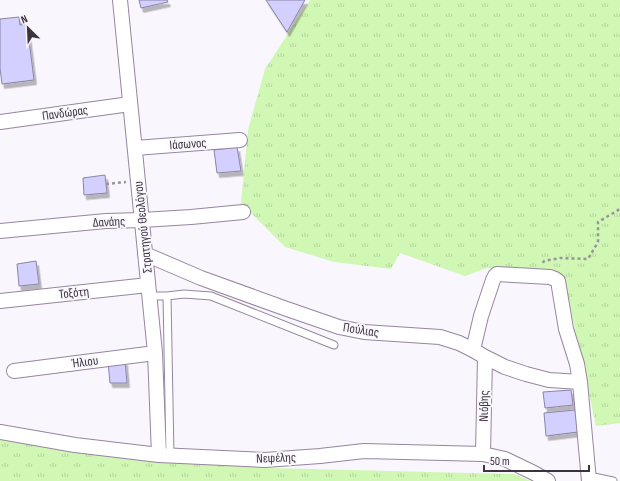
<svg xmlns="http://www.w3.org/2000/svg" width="620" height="481" font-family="'Sofia Sans Condensed',sans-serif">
  <defs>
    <pattern id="grass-tufts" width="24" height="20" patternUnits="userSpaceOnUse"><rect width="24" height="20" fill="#d1f7b4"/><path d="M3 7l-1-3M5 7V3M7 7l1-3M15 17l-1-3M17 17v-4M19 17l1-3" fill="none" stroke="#b4d49c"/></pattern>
    <filter id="shadow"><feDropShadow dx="2.5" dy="4.5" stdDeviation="0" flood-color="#0004"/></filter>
  </defs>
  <rect width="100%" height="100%" fill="#faf6fd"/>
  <path fill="url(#grass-tufts)" d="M310 0H620V423L596 426 563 275 487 268 465 276 400 253 391 269 334 262 285 247 241 203 248 130 265 69Z
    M0 437 73 451 271 468 514 474 531 481H0Z"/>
  <path fill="#d3cffe" stroke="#8886a4" filter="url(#shadow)" d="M139 0H167L168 2 141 8Z
    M266 0H305L287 32Z
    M19 17 20 25 27 24 34 80 2 84 0 68V19Z
    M237 147 241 171 217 173 214 150Z
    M105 175 107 193 84 195 83 178Z
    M36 261 39 284 19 286 17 264Z
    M125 361 127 383H110L108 362Z
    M571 390 573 405 545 408 543 392Z
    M575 410 578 432 546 436 544 413Z"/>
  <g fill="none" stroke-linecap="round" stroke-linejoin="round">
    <g stroke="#9685a1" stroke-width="9">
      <path id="lane" d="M149 296H167L184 294 211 296 334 345
        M167 296 170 456
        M589 476 613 481"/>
    </g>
    <g stroke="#9685a1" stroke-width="16">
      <path id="street" d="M120 0 155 353 159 455
        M0 122 130 104
        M135 148 240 140
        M0 231 106 221 142 220 191 217 243 212
        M145 254 201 278 284 308 339 327 364 332 440 337 459 343 473 350 485 357 505 367 526 374 549 380 580 382
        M0 301 148 285
        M473 350 481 316 493 280 495 276 497 274 550 277 555 279 558 281 566 329 577 364 580 382 589 481
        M14 371 155 353
        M0 432 75 445 159 455 265 460 320 456 364 451 483 454 505 459 534 473 548 481
        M483 454 485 357"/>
    </g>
    <path stroke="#98939c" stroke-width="2.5" stroke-dasharray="3 3" stroke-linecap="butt" d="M106 184 126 182
      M543 263 544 261 560 258 588 259 598 242V222L620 209"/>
    <use href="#lane" stroke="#fff" stroke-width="7"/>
    <use href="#street" stroke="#fff" stroke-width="14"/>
  </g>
  <g text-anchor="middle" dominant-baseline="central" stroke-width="3.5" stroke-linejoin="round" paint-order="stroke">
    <g font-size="13" fill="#3b3440" stroke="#faf6fd">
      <text transform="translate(65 113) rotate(-8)">Πανδώρας</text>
      <text transform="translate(188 144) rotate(-4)">Ιάσωνος</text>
      <text transform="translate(109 222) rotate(-3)">Δανάης</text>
      <text transform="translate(143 227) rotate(-96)">Στρατηγού Θεολόγου</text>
      <text transform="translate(74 293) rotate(-6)">Τοξότη</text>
      <text transform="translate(361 330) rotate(9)">Πούλιας</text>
      <text transform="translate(85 362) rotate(-7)">Ήλιου</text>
      <text transform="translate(484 406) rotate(-89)">Νιόβης</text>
      <text transform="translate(276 458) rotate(-2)">Νεφέλης</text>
    </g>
  </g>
  <g transform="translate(28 28) rotate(336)" stroke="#faf6fd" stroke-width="3" paint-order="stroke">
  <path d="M0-3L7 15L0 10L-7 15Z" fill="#3b3440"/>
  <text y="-6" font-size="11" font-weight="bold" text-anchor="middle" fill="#3b3440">N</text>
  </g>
  <path d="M484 465v6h105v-6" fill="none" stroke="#3b3440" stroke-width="2"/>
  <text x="490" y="465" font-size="12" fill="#3b3440" stroke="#faf6fd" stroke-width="3" paint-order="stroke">50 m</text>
</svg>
